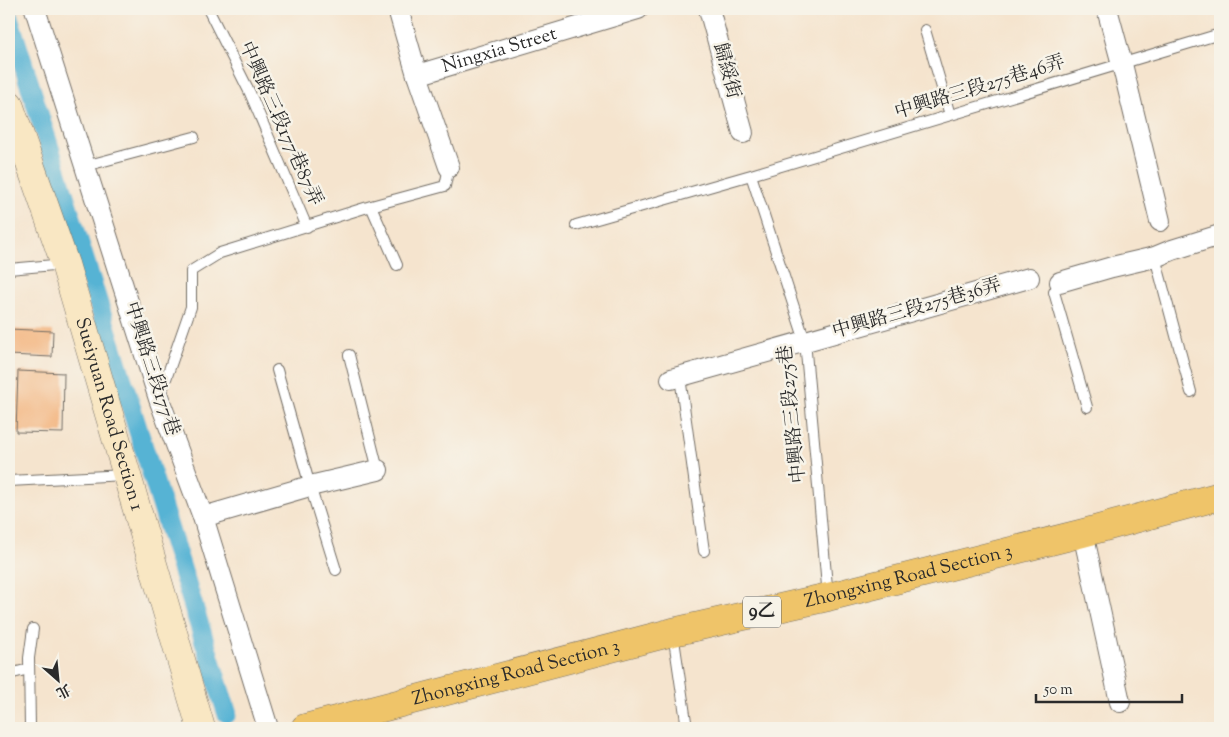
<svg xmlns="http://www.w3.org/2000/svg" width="1229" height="737" font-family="'Sorts Mill Goudy','Noto Serif TC',serif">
  <rect width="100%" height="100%" fill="#f7f3e8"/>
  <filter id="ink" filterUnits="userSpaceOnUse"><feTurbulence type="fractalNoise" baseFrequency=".02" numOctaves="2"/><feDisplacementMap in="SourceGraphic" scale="10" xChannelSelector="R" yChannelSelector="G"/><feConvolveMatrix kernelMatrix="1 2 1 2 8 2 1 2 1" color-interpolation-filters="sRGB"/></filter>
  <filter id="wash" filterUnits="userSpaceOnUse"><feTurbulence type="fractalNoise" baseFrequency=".0096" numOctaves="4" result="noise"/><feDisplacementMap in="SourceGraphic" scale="20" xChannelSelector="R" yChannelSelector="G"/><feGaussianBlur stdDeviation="1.12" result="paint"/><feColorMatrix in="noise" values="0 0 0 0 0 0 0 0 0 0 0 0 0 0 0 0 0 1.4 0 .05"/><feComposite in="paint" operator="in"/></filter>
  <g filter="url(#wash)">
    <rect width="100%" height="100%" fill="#f5e4ce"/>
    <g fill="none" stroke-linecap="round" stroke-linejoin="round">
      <path stroke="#56b3d4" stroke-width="20" d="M9 19 227 713"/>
    </g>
    <g id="blocks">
      <path fill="#f3b27c" d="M9 146H13L14 199H9Z
        M9 206H11V245H9Z
        M9 329 53 331 52 357 9 355Z
        M18 371 64 373 63 433 16 432Z"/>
    </g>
  </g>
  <g filter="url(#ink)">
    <use href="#blocks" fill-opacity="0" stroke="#726c64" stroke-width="1"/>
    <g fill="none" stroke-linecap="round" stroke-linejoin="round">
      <g stroke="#726c64" stroke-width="12">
        <path id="lane" d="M208 9 250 93 307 227
          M925 30 950 115
          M85 166 194 137
          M751 175 805 341 828 597
          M371 206 397 265
          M576 225 751 175 1220 34
          M1155 257 1191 392
          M9 269 65 264
          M1060 282 1054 292 1087 407
          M349 355 378 470
          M277 370 310 486 336 570
          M680 377 704 551
          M160 396 191 307V271L220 253 371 206 445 186 449 167
          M9 481 125 475
          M673 633 687 728
          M9 674 29 669
          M30 728 29 658 33 629"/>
      </g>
      <g stroke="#726c64" stroke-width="22">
        <g id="street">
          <path d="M35 9 159 399 203 517 268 728"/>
          <path d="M398 9 417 75 449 167"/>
          <path d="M709 9 743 133"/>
          <path d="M1107 9 1122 64 1160 221"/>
          <path id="s1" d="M417 75 638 9"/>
          <path d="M1060 282 1112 267 1155 257 1172 250 1220 235"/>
          <path d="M671 379 1029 278"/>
          <path d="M203 517 310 486 378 470"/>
          <path d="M1083 533 1120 702"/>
        </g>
      </g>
      <g stroke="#726c64" stroke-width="29">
        <g id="secondary">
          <path id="s2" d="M9 104 65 264 201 728"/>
        </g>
      </g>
      <g stroke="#726c64" stroke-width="29">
        <g id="primary">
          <path id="s3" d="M305 728 673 632 828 597 1083 533 1220 496"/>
        </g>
      </g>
      <use href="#lane" stroke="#fff" stroke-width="10"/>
      <use href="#street" stroke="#fff" stroke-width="20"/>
      <use href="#secondary" stroke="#f9e7c3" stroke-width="28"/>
      <use href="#primary" stroke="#efc469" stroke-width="28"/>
    </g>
  </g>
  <g text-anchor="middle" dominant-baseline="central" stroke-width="5" stroke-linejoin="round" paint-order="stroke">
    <rect fill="#f7f3e8" stroke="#686764" stroke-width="1" x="743" y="596.5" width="38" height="31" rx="4"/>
    <g font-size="18" font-weight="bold" fill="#2b2b2b">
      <text x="762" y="612">9乙</text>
    </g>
    <g font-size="19" fill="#2b2b2b" stroke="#f7f3e8">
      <text stroke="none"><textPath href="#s1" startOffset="86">Ningxia Street</textPath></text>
      <text transform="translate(726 71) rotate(75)">歸綏街</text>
      <text transform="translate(980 88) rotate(-17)">中興路三段275巷46弄</text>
      <text transform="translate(280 124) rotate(66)">中興路三段177巷87弄</text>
      <text transform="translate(917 309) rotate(-16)">中興路三段275巷36弄</text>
      <text transform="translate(151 369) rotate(72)">中興路三段177巷</text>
      <text transform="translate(793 414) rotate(-96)">中興路三段275巷</text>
      <text stroke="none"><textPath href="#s2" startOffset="326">Sueiyuan Road Section 1</textPath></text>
      <text stroke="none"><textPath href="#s3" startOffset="622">Zhongxing Road Section 3</textPath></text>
      <text stroke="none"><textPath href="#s3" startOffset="218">Zhongxing Road Section 3</textPath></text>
    </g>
  </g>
  <rect width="1229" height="737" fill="none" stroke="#f7f3e8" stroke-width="30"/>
  <g transform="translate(58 680) rotate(153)" stroke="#f7f3e8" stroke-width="4" paint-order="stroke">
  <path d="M0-4L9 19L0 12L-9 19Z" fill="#2b2b2b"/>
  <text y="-8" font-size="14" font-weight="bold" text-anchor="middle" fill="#2b2b2b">北</text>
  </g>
  <path d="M1036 694v8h146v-8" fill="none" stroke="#2b2b2b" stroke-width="2.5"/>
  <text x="1044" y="694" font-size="15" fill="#2b2b2b" stroke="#f7f3e8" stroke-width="4" paint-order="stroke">50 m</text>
</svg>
